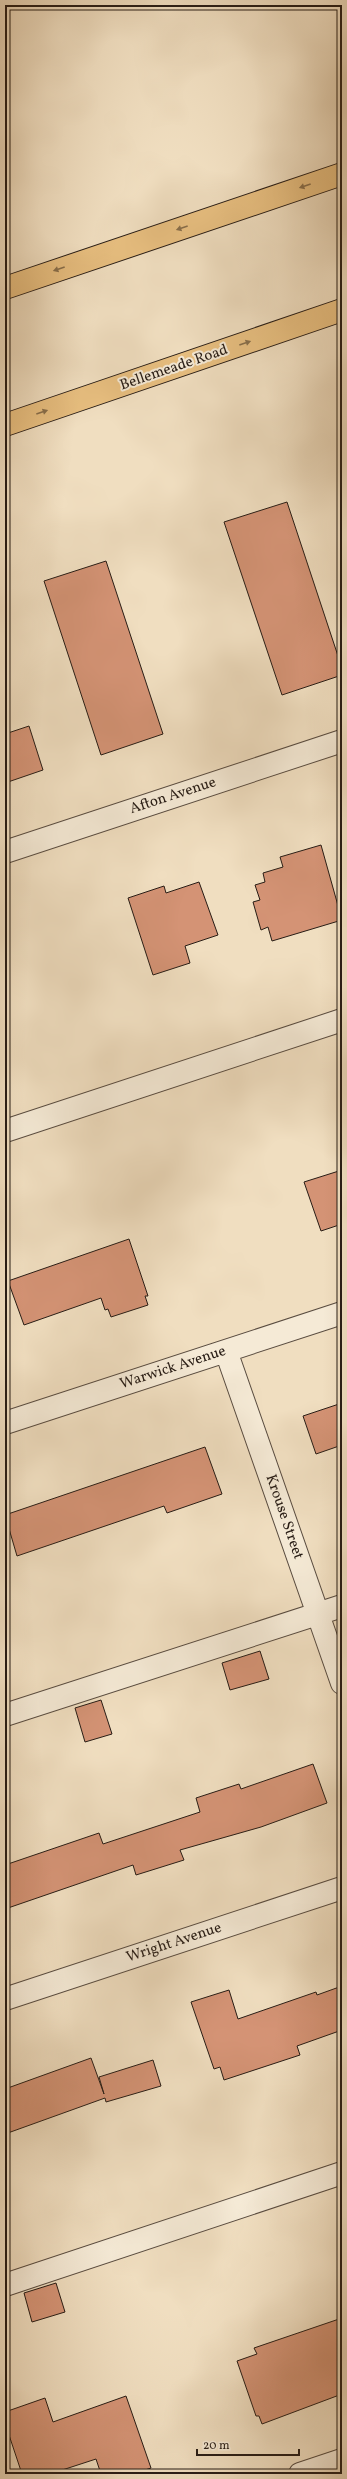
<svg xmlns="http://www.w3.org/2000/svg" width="347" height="2479" font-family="Vollkorn,serif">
  <rect width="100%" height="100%" fill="#f0dec0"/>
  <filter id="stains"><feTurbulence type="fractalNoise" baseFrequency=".005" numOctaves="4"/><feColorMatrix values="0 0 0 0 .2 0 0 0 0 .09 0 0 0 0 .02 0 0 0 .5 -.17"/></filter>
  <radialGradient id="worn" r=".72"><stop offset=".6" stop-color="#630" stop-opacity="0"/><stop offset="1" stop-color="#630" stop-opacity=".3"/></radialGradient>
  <path fill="#d49375" stroke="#271c15" d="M287 502 342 668V675L282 695 224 522Z
    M106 561 163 734 101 755 44 581Z
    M29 726 43 770 5 783V734Z
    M321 845 342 920 272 941 268 927 261 930 253 902 260 900 255 885 265 882 263 873 283 867 280 857Z
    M199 882 218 935 185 946 190 963 153 975 128 898 164 886 166 893Z
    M342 1170V1224L321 1231 304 1182Z
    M129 1239 148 1296H145L148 1305 111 1317 108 1309 105 1310 101 1298 24 1325 8 1281Z
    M342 1403V1445L316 1454 303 1416Z
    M205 1447 222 1494 167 1513 164 1506 17 1556 5 1515Z
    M260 1651 269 1679 230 1690 222 1663Z
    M101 1700 112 1734 85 1742 75 1708Z
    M313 1764 327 1803 261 1827 180 1850 184 1860 136 1875 133 1865 5 1909V1865L99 1833 103 1844 200 1812 196 1798 239 1784 241 1789Z
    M342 1986V2030L297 2046 300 2055 224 2080 220 2067 214 2069 191 2002 229 1990 238 2019 316 1992 317 1995Z
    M91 2058 104 2094 99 2077 153 2060 161 2086 106 2102 105 2098 5 2134V2089Z
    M56 2283 65 2312 32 2322 24 2293Z
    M342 2318V2394L262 2424 259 2416H256L237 2361 257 2354 254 2348Z
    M126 2396 151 2468 133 2474H101L96 2459 50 2474H22L5 2423V2412L45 2398 53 2422Z"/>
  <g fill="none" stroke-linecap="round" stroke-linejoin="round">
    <g stroke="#594c40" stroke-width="24">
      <path id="minor" d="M5 852 342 741
        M5 1131 342 1020
        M226 1351 342 1683
        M5 1423 342 1313
        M5 1715 342 1606
        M5 1999 342 1888
        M5 2285 342 2173
        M300 2474 342 2460"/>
    </g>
    <g stroke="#271c15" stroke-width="24">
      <path id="major" d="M5 288 342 174
        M5 425 342 310"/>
    </g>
    <use href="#minor" stroke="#f5ead6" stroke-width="22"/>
    <use href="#major" stroke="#e8bf80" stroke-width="22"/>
  </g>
  <defs><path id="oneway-solid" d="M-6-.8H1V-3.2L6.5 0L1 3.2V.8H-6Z"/></defs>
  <g fill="#886e4a">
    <use href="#oneway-solid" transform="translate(305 186) rotate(161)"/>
    <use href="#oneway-solid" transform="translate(182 228) rotate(161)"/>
    <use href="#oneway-solid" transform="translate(59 269) rotate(161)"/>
    <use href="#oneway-solid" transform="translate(245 343) rotate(-19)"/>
    <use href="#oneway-solid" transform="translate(42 412) rotate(-19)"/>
  </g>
  <g text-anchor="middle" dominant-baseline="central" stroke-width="4" stroke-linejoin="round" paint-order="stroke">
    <g font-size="15" fill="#271c15" stroke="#f5ead6">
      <text transform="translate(174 368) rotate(-19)">Bellemeade Road</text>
      <text transform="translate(173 796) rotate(-18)">Afton Avenue</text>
      <text transform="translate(173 1368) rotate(-18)">Warwick Avenue</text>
      <text transform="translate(284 1517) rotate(71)">Krouse Street</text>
      <text transform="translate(174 1943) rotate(-18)">Wright Avenue</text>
    </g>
  </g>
  <rect width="347" height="2479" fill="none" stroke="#f0dec0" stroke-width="20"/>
  <rect x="6" y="6" width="335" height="2467" fill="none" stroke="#271c15" stroke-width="2"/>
  <rect x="10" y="10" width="327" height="2459" fill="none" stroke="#271c15"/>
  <path d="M197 2449v6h102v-6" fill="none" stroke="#271c15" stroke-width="2"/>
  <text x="203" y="2449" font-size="12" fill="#271c15" stroke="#f5ead6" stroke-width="3" paint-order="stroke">20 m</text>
  <rect width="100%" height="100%" filter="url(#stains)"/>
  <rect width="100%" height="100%" fill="url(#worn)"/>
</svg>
